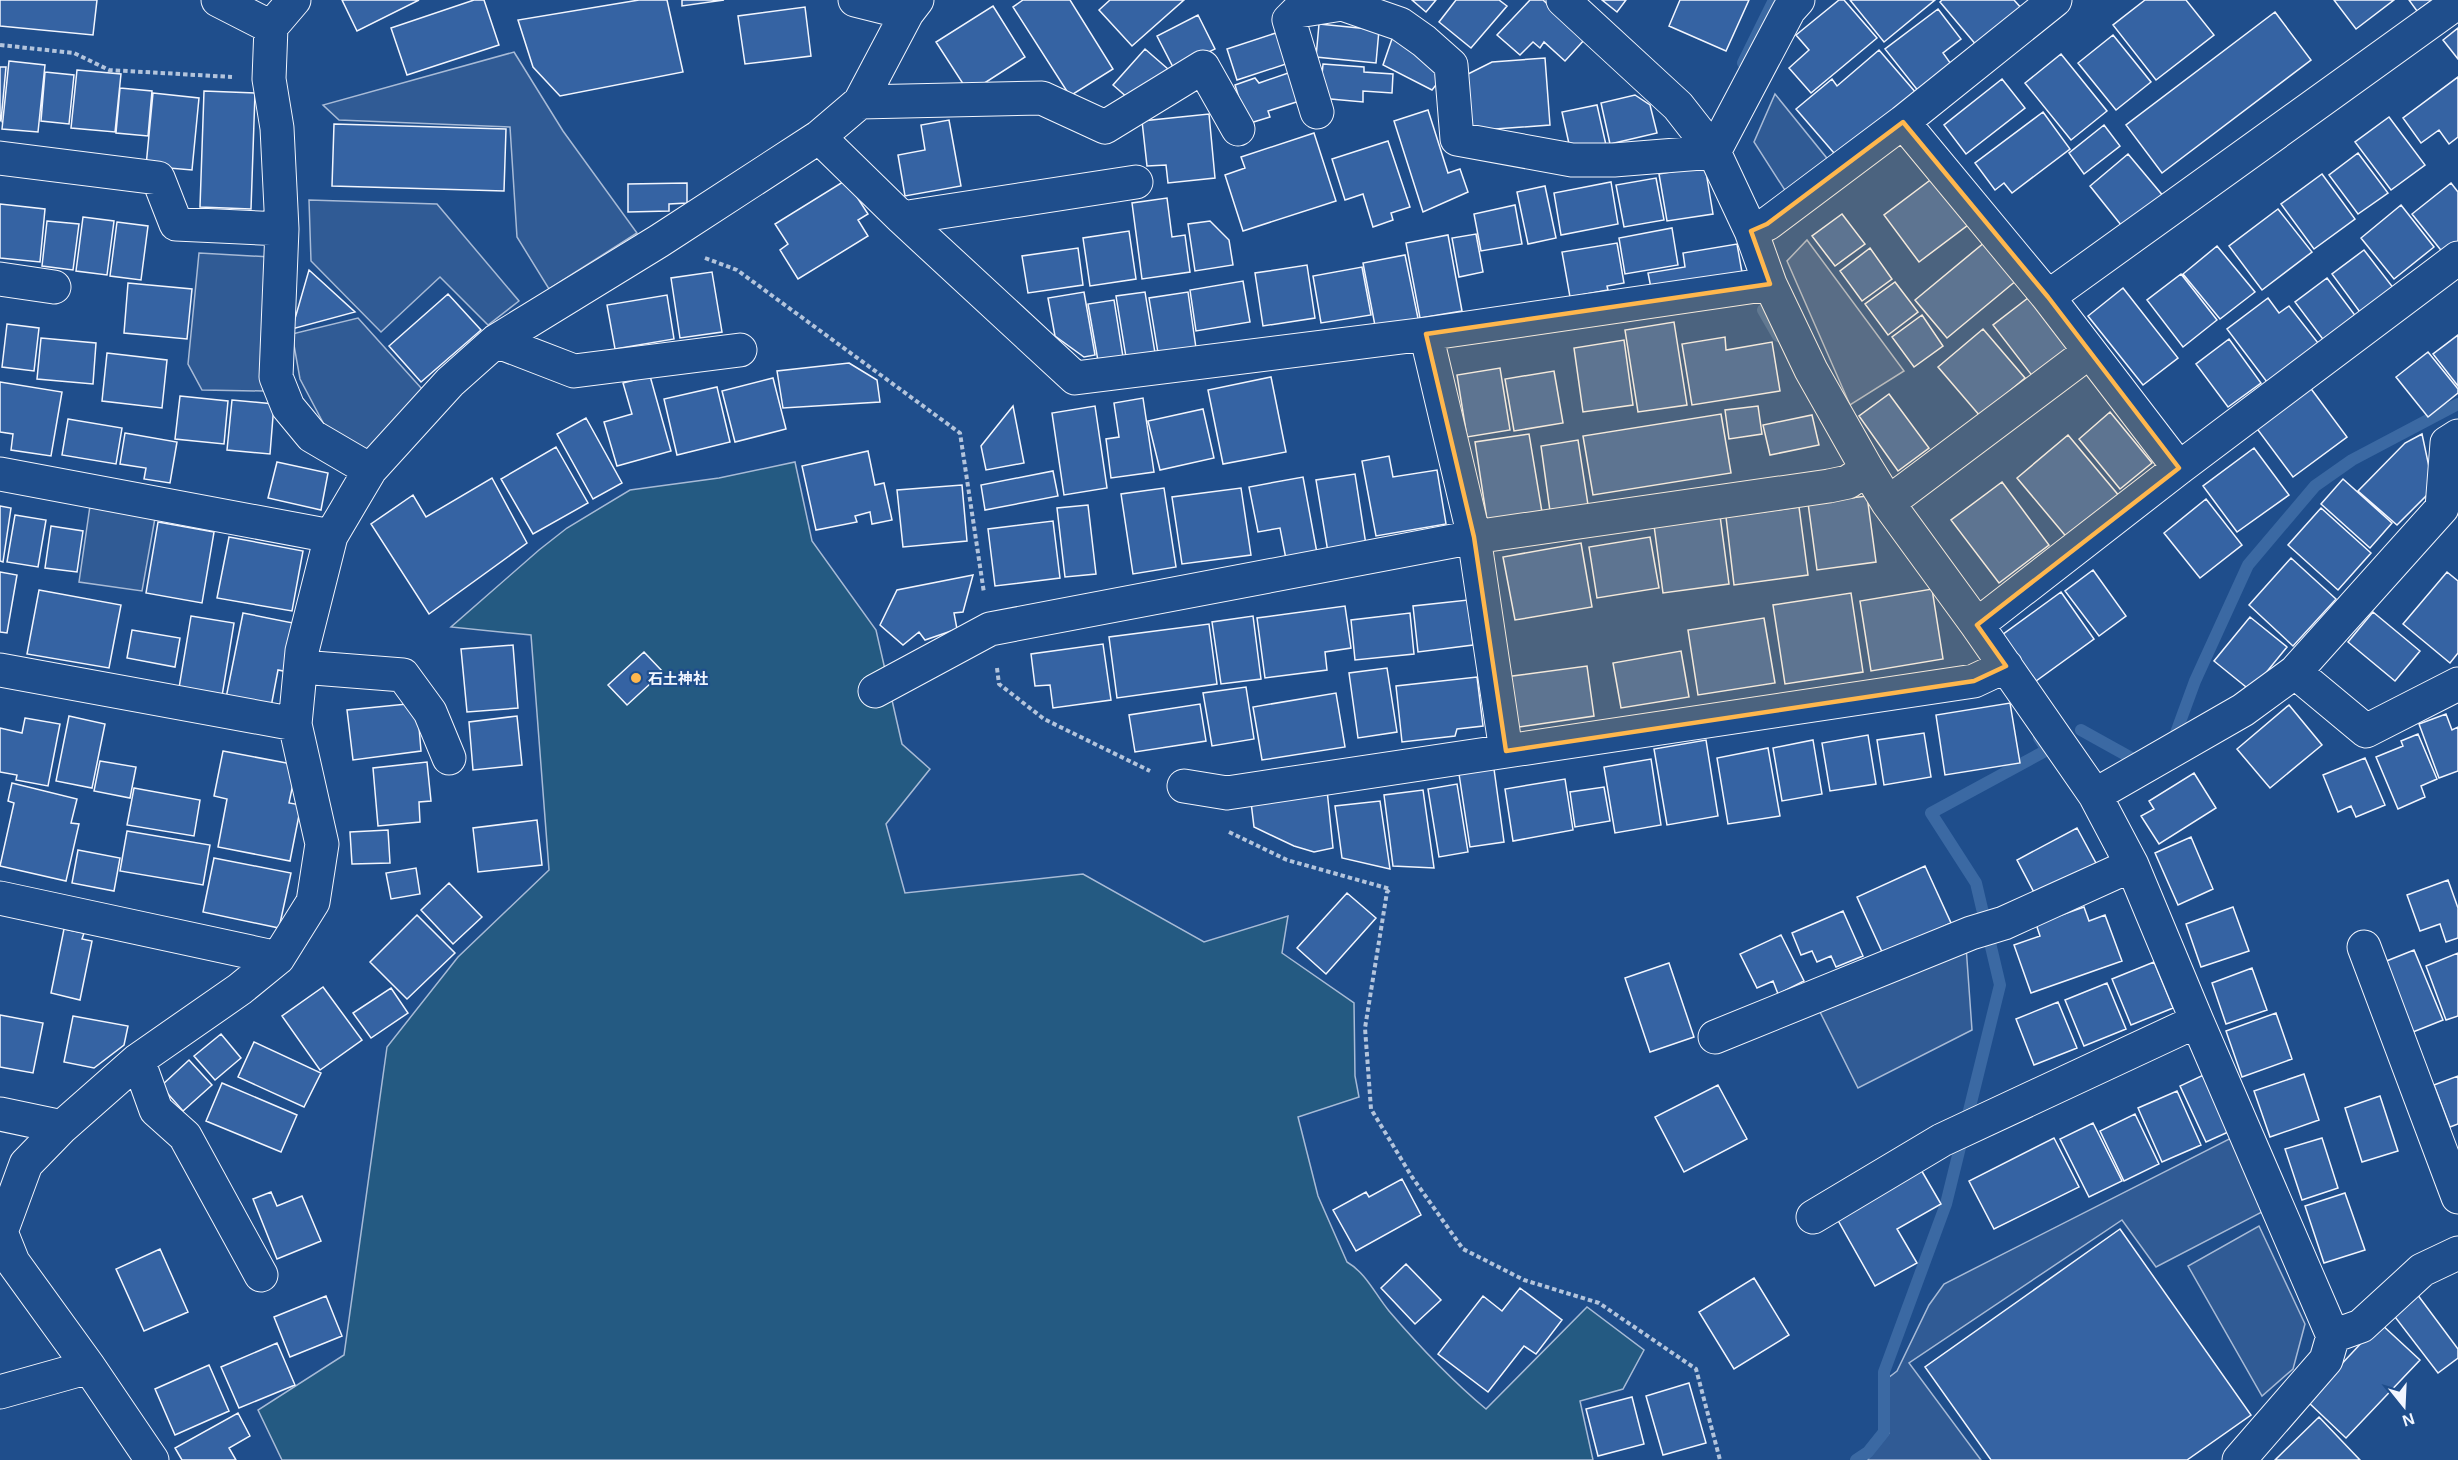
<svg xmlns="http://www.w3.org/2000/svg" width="2458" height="1460" font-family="Arial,'Noto Sans JP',sans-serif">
  <rect width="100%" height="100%" fill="#1f4e8c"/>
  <path fill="#245a82" stroke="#a8bbd7" stroke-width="1.5" d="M795 462 812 541 876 630 902 744 930 769 886 824 905 893 1083 874 1204 942 1288 916 1282 953 1354 1003 1355 1076 1359 1097 1298 1117 1318 1196 1347 1262C1366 1273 1375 1294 1389 1311 1419 1346 1450 1379 1486 1409L1587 1307 1644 1350 1623 1389 1580 1401 1593 1460H282L258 1410 344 1355 387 1047 458 957 549 870 531 635 451 627 539 550 567 528 630 490 719 478Z"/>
  <path fill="#305b95" stroke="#a8bbd7" stroke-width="1.5" d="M514 52 563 131 637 233 549 289 517 237 510 127 339 120 323 105Z
    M1775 94 1830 162 1788 195 1754 142Z
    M309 200 437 204 519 301 488 325 440 277 381 332 311 261Z
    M1807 240 1904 371 1850 405 1787 261Z
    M199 253 271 257 263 391 202 390 188 364Z
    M358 318 422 389 367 454 328 432 300 379 292 334Z
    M90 506 155 518 142 591 79 582Z
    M1966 946 1972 1030 1858 1088 1815 1002Z
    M2237 1135 2262 1212 2156 1267 2122 1220 1909 1363 1981 1460H1867L1889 1433 1888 1378 1897 1371 1929 1305 1944 1284Z
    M2259 1226 2305 1324 2293 1369 2262 1396 2188 1266Z"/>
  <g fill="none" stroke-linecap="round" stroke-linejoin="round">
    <path stroke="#3b69a3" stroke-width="12" d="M1743 63 1774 0
      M1763 310 1778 336
      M2081 730 2135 760 2142 757
      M2173 741 2195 681 2248 565 2315 486 2352 460 2458 404
      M1856 1460 1868 1452 1884 1432V1372L1946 1204 2000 985 1976 883 1931 813 2047 750 2039 738"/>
  </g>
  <path fill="#3563a3" stroke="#f2f6ff" stroke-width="1.5" d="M0 0H97L93 35 0 26Z
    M342 0H419L357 31Z
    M474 0H484L499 45 407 75 391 28Z
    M639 0H667L683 72 560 96 533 67 518 20Z
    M682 0H724L682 6Z
    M1023 0H1070L1113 69 1070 96 1013 7Z
    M1110 0H1184L1132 46 1099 10Z
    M1412 0H1436L1426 12Z
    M1456 0H1499L1507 6 1471 48 1439 22Z
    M1530 0H1543L1585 39 1565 61 1544 42 1540 48 1533 42 1520 55 1497 35Z
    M1602 0H1626L1617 12Z
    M1680 0H1749L1726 51 1669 26Z
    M1839 0H1844L1877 38 1811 93 1789 68 1809 50 1796 35Z
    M1850 0H1935L1884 42Z
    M1942 0H2014L2022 9 1977 46 1940 2Z
    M2145 0H2186L2214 35 2156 80 2113 25Z
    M2334 0H2394L2356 29Z
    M2409 0H2432L2417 11Z
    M993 6 1025 57 969 93 936 42Z
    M805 7 811 56 745 64 738 16Z
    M1938 9 1961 39 1943 53 1956 71 1923 97 1885 49Z
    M2275 12 2311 60 2162 173 2126 125Z
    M1198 15 1215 49 1174 69 1157 36Z
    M1319 24 1379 30 1376 63 1316 57Z
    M2458 28V59L2443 40Z
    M1285 30 1295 61 1237 80 1227 49Z
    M2113 35 2151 82 2116 110 2078 63Z
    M1393 36 1447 71 1432 90 1383 65Z
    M1145 49 1168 69 1136 105 1113 85Z
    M1879 50 1917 94 1840 160 1796 109 1832 79 1837 86Z
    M2061 54 2107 111 2071 140 2025 83Z
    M1545 58 1550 125 1467 131 1464 76 1492 62Z
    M9 61 45 65 38 132 2 129Z
    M1323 64 1364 67V72L1393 74 1392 93 1363 91V102L1320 98Z
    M0 67H6L1 121 0 120Z
    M77 70 121 74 115 132 71 128Z
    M1297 70 1306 99 1268 111 1270 117 1247 124 1235 85 1255 78 1259 83Z
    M45 72 74 75 69 124 41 121Z
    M2458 77V137L2449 144 2439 130 2421 143 2403 118Z
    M2002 79 2025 108 1966 154 1944 125Z
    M120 88 152 91 148 136 116 133Z
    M204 91 255 93 251 209 200 207Z
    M153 93 199 98 192 170 146 166Z
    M1635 95 1650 105 1657 133 1610 144 1601 103Z
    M1597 105 1606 145 1571 153 1562 112Z
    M1428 110 1448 173 1460 169 1468 192 1423 212 1394 121Z
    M2043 112 2070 149 2012 193 2004 183 1995 190 1975 163Z
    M1209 114 1215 178 1168 183 1166 165 1147 166 1142 121Z
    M2389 117 2425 165 2391 190 2355 142Z
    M949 120 961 186 905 196 898 155 925 150 921 125Z
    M334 124 506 129 504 191 332 186Z
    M2104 125 2120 146 2084 174 2069 153Z
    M1314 133 1336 201 1243 231 1225 175 1245 168 1241 157Z
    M1388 141 1410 207 1391 213 1393 220 1373 227 1363 194 1345 200 1332 159Z
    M2358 153 2388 193 2358 214 2329 175Z
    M2128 154 2164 197 2125 230 2090 186Z
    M1705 166 1713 214 1667 221 1659 174Z
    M2322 174 2355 219 2314 249 2281 204Z
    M1656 178 1664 220 1624 227 1616 185Z
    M1933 178 1968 225 1919 262 1884 215Z
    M846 180 868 214 858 220 868 236 798 279 780 250 788 244 775 224Z
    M1611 182 1618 224 1561 235 1554 193Z
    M687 183V203L669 204V211L628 212V184Z
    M2451 183 2458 192V251L2448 259 2412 214Z
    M1545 186 1556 238 1528 244 1517 192Z
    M1167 198 1172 237 1185 235 1190 272 1142 279 1132 203Z
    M0 204 45 209 40 262 0 258Z
    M1515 205 1522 244 1481 251 1474 214Z
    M2401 205 2434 247 2394 279 2361 238Z
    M2278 209 2312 252 2262 290 2229 246Z
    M1842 214 1865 244 1835 266 1812 236Z
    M83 217 114 221 107 275 76 271Z
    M47 221 79 224 73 270 42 266Z
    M1210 221 1229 240 1233 265 1195 271 1188 224Z
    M117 222 148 226 141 280 110 276Z
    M1672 228 1678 265 1625 274 1619 238Z
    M1129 231 1136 279 1090 286 1083 238Z
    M1476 234 1483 272 1459 277 1452 238Z
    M1448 235 1462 311 1420 318 1406 243Z
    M1985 242 2017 280 1947 338 1915 300Z
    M1617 243 1624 283 1607 286 1608 290 1570 297 1562 252Z
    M1737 244 1743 278 1652 293 1648 273 1685 267 1683 253Z
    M2217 246 2255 292 2220 319 2183 274Z
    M1078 248 1083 285 1028 293 1022 256Z
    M1870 248 1892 279 1862 301 1840 271Z
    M2364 250 2398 294 2365 319 2332 274Z
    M1405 255 1419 323 1376 331 1363 263Z
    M1307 265 1315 318 1263 326 1255 273Z
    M1362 267 1371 315 1321 323 1313 276Z
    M309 270 355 312 292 329Z
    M712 272 722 332 680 338 671 278Z
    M2181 274 2217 320 2183 347 2147 300Z
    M2327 278 2360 322 2328 346 2295 302Z
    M1243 281 1250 322 1196 331 1190 290Z
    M1895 282 1918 312 1888 335 1865 304Z
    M128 283 192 289 187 339 124 333Z
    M2123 288 2178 358 2143 385 2088 316Z
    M1084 292 1095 355 1084 357 1055 336 1048 298Z
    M1145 292 1156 359 1127 363 1116 296Z
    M1188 292 1196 348 1158 353 1149 298Z
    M448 294 481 330 421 382 389 346Z
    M667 295 674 339 615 349 607 305Z
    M2028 298 2072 354 2037 382 1993 325Z
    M2268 298 2279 313 2289 306 2322 348 2270 386 2227 329Z
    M1114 300 1123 357 1098 361 1088 304Z
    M1922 315 1943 346 1914 367 1892 337Z
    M1674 322 1687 405 1638 412 1625 330Z
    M7 324 39 328 34 371 2 367Z
    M1983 329 2025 378 1980 416 1938 367Z
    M2458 335V386L2433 354Z
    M1725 337 1726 350 1772 342 1780 391 1692 405 1682 344Z
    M41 338 96 343 93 384 37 379Z
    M2229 339 2261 383 2228 407 2196 364Z
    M1624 340 1633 405 1583 412 1574 348Z
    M2428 352 2458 389V393L2428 417 2396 377Z
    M107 353 167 360 162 408 102 401Z
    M849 363 877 380 880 402 783 408 777 371Z
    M1500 368 1510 430 1467 437 1457 375Z
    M1554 371 1563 423 1514 431 1505 379Z
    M650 376 671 451 617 466 604 422 632 414 623 383Z
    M1271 377 1286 452 1223 464 1208 390Z
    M773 378 786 429 735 442 722 391Z
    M0 382 62 392 51 456 11 450 13 434 0 432Z
    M2309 386 2347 437 2293 477 2255 426Z
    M717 387 730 442 677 455 664 399Z
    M1889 394 1929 448 1898 471 1859 416Z
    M180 396 228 401 224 444 175 439Z
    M1143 398 1154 472 1111 478 1106 439 1119 437 1114 403Z
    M232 400 274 404 270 454 227 450Z
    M1013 406 1024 463 986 470 981 446Z
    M1095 406 1107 488 1064 495 1052 413Z
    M1758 406 1762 434 1729 439 1725 410Z
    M1203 409 1214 458 1160 470 1148 421Z
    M2110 412 2152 463 2120 489 2079 439Z
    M1721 414 1731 473 1593 495 1583 436Z
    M1812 415 1819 445 1770 455 1763 425Z
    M586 418 622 483 593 499 557 434Z
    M68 419 122 428 116 464 62 455Z
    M125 433 177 442 170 483 144 479 146 468 120 464Z
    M1529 434 1542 512 1487 520 1475 442Z
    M2422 434 2432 481 2428 494 2397 525 2358 491 2405 443Z
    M2068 435 2120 497 2069 540 2017 478Z
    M1578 440 1588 505 1550 511 1541 446Z
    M556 447 588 503 533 534 501 479Z
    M2254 448 2289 495 2237 532 2203 486Z
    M868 451 875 485 884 483 892 520 872 524 870 512 855 516 857 522 816 530 802 466Z
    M1389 456 1393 477 1437 470 1446 524 1376 536 1362 461Z
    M277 462 328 473 321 510 268 498Z
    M1053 471 1058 496 985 510 981 485Z
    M1355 474 1366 545 1328 552 1316 480Z
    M1303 477 1317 553 1286 559 1280 528 1258 532 1249 487Z
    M492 478 527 543 429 614 371 524 413 495 426 517Z
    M2343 479 2392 523 2370 548 2321 504Z
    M2002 482 2049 545 1999 583 1951 520Z
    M962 485 967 541 903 547 897 490Z
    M1164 488 1176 567 1133 574 1121 494Z
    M1241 488 1251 555 1182 564 1172 497Z
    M1867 496 1876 562 1817 570 1808 503Z
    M2206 499 2242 545 2200 578 2164 533Z
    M1088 505 1096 574 1065 577 1057 508Z
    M0 506 11 508 3 562 0 561Z
    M1799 507 1808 575 1734 585 1726 517Z
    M1719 508 1729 584 1663 593 1653 518Z
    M2321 508 2371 553 2338 590 2288 545Z
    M15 515 46 520 38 567 7 562Z
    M1053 521 1060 578 995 586 988 529Z
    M158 522 214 532 202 603 146 593Z
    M51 526 83 531 77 572 45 568Z
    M229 537 303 551 292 611 217 598Z
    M1650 537 1659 588 1597 598 1589 547Z
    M1581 543 1592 607 1515 620 1503 557Z
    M2291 558 2336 599 2293 646 2249 605Z
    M2093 570 2126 616 2099 636 2065 591Z
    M0 572 17 575 7 633 0 632Z
    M2447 572 2458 581V653L2450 663 2403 624Z
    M973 575 963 612 954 613 957 629 925 640 919 632 903 645 880 625 897 590Z
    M1932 589 1943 659 1871 671 1860 601Z
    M39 590 121 605 109 668 27 654Z
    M2061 592 2094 639 2036 681 2002 635Z
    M1851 593 1863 672 1785 684 1773 605Z
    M1468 600 1473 645 1418 652 1413 606Z
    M1345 606 1351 648 1325 652 1327 670 1265 678 1257 618Z
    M2373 612 2420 651 2395 681 2348 642Z
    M243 613 303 625 293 673 278 670 271 707 226 698Z
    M1410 613 1414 654 1355 660 1351 620Z
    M191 616 234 623 222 696 179 688Z
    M1253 616 1261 679 1221 684 1212 622Z
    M2250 617 2287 647 2251 691 2214 661Z
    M1764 618 1775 683 1698 695 1688 630Z
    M1209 624 1217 684 1117 698 1109 637Z
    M132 630 180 638 175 667 127 658Z
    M1103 644 1111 700 1053 708 1050 685 1035 686 1031 654Z
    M513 645 518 708 467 712 461 649Z
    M1681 651 1689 697 1621 708 1613 663Z
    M644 652 663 672 627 705 608 685Z
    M1587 666 1594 716 1512 728 1505 677Z
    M1387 668 1397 732 1358 738 1349 673Z
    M1477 677 1483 726 1457 729 1455 736 1402 742 1396 686Z
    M1246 687 1254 739 1212 746 1203 693Z
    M1336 693 1345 747 1262 760 1253 707Z
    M417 703 421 751 353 760 347 710Z
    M2010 703 2020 763 1945 775 1936 715Z
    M1200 704 1206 741 1135 752 1129 715Z
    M2289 705 2322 745 2270 788 2237 749Z
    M2446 714 2452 730 2458 727V771L2439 778 2419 724Z
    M69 716 105 724 92 788 56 781Z
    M517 716 522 765 473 770 469 722Z
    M25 718 60 724 48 786 16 780 17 775 0 772V728L22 733Z
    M1924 733 1931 777 1884 785 1877 740Z
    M2418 734 2437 779 2421 786 2425 797 2398 809 2376 757 2403 746 2401 741Z
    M1868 735 1876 784 1830 791 1822 743Z
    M1706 740 1718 816 1667 825 1654 749Z
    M1813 740 1822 794 1782 801 1773 748Z
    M1768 748 1780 816 1728 824 1717 758Z
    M223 751 297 765 289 803 301 805 290 861 218 847 227 799 214 796Z
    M2365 758 2385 805 2356 817 2351 806 2338 812 2323 775Z
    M1651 759 1661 825 1615 833 1604 767Z
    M100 761 136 767 130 798 94 791Z
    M427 762 431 801 419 802 420 822 378 826 373 768Z
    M1494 769 1504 842 1470 847 1459 774Z
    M2194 773 2216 808 2159 844 2141 816 2154 809 2149 801Z
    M1565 779 1573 830 1513 841 1505 789Z
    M12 783 77 799 71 823 79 824 66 881 0 866 14 803 8 801Z
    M1457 784 1468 852 1439 857 1428 789Z
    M1604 787 1610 821 1575 827 1570 792Z
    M134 788 200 800 194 836 127 825Z
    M1327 790 1333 848 1314 852 1294 846 1254 827 1251 802Z
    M1423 790 1434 868 1393 866 1384 795Z
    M1380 801 1390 869 1342 858 1335 806Z
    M537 820 542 865 478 872 473 828Z
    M2077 828 2097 865 2037 898 2017 860Z
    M388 830 390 863 352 864 350 832Z
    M127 831 210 845 203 885 120 871Z
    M2191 837 2213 889 2178 905 2155 853Z
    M78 850 120 858 114 891 72 883Z
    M214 858 291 873 279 928 203 912Z
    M1925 866 1951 923 1883 954 1857 897Z
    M416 868 420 894 391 899 386 873Z
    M2448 880 2458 908V938L2446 942 2440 924 2420 931 2407 895Z
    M449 883 482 917 453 944 421 910Z
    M1347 893 1376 918 1326 974 1297 948Z
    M2084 907 2089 921 2105 915 2122 961 2031 993 2014 945 2040 936 2036 924Z
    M2233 907 2249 951 2201 967 2186 924Z
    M1843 911 1863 956 1836 967 1831 956 1817 962 1812 951 1801 955 1792 933Z
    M417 915 455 953 407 999 370 962Z
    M64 929 84 933 82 939 92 941 80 1000 51 993Z
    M1781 935 1804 981 1778 994 1773 981 1757 988 1740 954Z
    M2414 950 2443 1020 2413 1032 2384 962Z
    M2458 953V1016L2446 1020 2426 966Z
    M2154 962 2173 1008 2131 1025 2112 979Z
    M1669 963 1694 1037 1650 1052 1625 978Z
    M2252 968 2267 1010 2226 1024 2212 983Z
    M2107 983 2126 1029 2084 1046 2065 1000Z
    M323 987 362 1040 320 1070 282 1016Z
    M391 988 408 1013 371 1038 353 1013Z
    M2058 1002 2077 1048 2034 1065 2016 1019Z
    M2276 1013 2292 1059 2242 1077 2226 1031Z
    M0 1015 43 1023 33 1073 0 1067Z
    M73 1016 128 1026 124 1045 94 1068 64 1062Z
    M221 1034 241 1058 215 1080 194 1056Z
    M254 1042 321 1073 304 1107 238 1077Z
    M189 1060 212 1085 183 1111 161 1086Z
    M2212 1071 2237 1128 2206 1142 2180 1086Z
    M2304 1074 2319 1120 2270 1137 2254 1091Z
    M2458 1076V1124L2450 1127 2434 1085Z
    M222 1083 297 1115 281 1152 206 1121Z
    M1718 1085 1747 1139 1684 1172 1655 1117Z
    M2177 1091 2201 1145 2162 1162 2138 1108Z
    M2380 1096 2398 1151 2362 1162 2345 1108Z
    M2135 1114 2159 1164 2124 1181 2100 1131Z
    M2093 1123 2122 1181 2089 1197 2060 1139Z
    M2054 1138 2079 1187 1994 1229 1969 1181Z
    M2322 1138 2338 1188 2302 1200 2285 1149Z
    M1920 1168 1941 1204 1897 1229 1917 1263 1875 1286 1835 1215Z
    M1402 1179 1421 1215 1356 1251 1333 1210 1366 1192 1369 1197Z
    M271 1192 277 1206 302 1196 321 1241 277 1259 253 1199Z
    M2345 1193 2365 1250 2324 1263 2305 1206Z
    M2120 1229 2251 1415 2187 1460H1991L1925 1367Z
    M160 1249 188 1312 144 1331 116 1269Z
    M1406 1264 1441 1300 1415 1324 1381 1288Z
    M1754 1278 1789 1335 1734 1369 1699 1312Z
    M1520 1288 1562 1320 1536 1354 1524 1346 1488 1392 1438 1354 1483 1296 1502 1311Z
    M2417 1294 2458 1349V1358L2438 1373 2392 1313Z
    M326 1296 342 1336 290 1357 274 1317Z
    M2380 1323 2420 1360 2346 1438 2307 1401Z
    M277 1343 295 1385 239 1408 221 1367Z
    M209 1365 229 1411 175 1435 155 1389Z
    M1689 1383 1706 1443 1663 1455 1646 1396Z
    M1632 1397 1644 1444 1598 1456 1586 1409Z
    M238 1413 250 1436 229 1448 236 1460H182L175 1448Z
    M2319 1417 2360 1460H2275Z"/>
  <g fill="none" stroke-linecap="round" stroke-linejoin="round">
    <g stroke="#f2f6ff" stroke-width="35">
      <path id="minor" d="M218 0 271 27
        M294 0 271 27 269 79 277 128 282 229 276 377 288 407 312 436 370 470
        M855 0 907 13
        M1563 0 1678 106 1714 152 1751 231 1770 284 1811 370 1867 469 1888 503 1977 625 2095 795 2132 865 2197 1021 2333 1336 2326 1360 2239 1460
        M860 102 1042 98 1105 127 1203 67 1238 129
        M1317 112 1289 20 1298 11 1342 4 1400 24 1424 41 1451 65 1457 139 1572 160H1614L1714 152 1789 10 1798 0
        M1903 122 2048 297 2179 468
        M819 137 902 218 1075 378 1426 334 1770 284
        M0 158 158 178 176 224 282 229
        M902 218 1136 182
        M1751 231 1767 224 1903 122 2055 0
        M0 279 54 287
        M2048 297 2458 2
        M1426 334 1474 537 1506 751
        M496 341 574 371 740 350
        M0 474 331 536
        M1888 503 2089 352
        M1977 625 2179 468 2458 258
        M301 667 403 675 430 712 449 758
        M0 670 295 724
        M2295 672 2366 731 2458 684
        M875 691 990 629 1474 537 1829 486 1848 482 1867 469
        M1184 786 1227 793 1974 681 2006 666
        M2095 795 2243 710 2295 672 2442 508 2447 443 2458 436
        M0 898 278 958
        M2364 947 2458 1197
        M1715 1037 1971 933 2004 923 2132 865
        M138 1060 156 1110 185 1136 261 1275
        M0 1114 62 1127
        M1813 1217 1942 1140 2197 1021
        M2333 1336 2361 1326 2422 1270 2458 1253
        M0 1392 89 1367
        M152 1460 89 1367 13 1262 1 1232 26 1164 62 1127 138 1060 240 989 278 958 313 902 322 844 295 724 302 651 331 536 370 470 450 382 496 341 659 241 819 137 860 102 907 13 917 0"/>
    </g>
    <path stroke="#b3c4dc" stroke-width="4" stroke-dasharray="4.5 3" stroke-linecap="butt" d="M0 45 74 53 109 70 232 77
      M705 258 737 270 960 433 984 593
      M997 668 999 684 1044 719 1150 771
      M1229 832 1287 860 1390 889 1387 892 1365 1028 1371 1109 1412 1177 1463 1249 1524 1280 1599 1303 1696 1369 1720 1460"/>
    <use href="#minor" stroke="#1f4e8c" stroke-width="33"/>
  </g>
  <path fill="#ffb74d" fill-opacity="0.2" stroke="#ffb74d" stroke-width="4.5" stroke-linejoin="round" d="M1903 122 2048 297 2179 468 1977 625 2006 666 1974 681 1506 751 1474 537 1426 334 1770 284 1751 231 1767 224Z"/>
  <circle fill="#ffb74d" stroke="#1f4e8c" stroke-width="2" cx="636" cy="678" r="6"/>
  <g text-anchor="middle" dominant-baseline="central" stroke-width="4.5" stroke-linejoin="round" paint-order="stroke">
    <g font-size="15" font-weight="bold" fill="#f2f6ff" stroke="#1f4e8c" text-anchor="start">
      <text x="648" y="678">石土神社</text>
    </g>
  </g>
  <g transform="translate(2404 1406) rotate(162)" stroke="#1f4e8c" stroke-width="4.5" paint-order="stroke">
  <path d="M0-4.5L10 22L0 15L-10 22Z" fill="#f2f6ff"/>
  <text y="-9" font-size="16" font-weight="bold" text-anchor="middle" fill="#f2f6ff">N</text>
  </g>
</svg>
